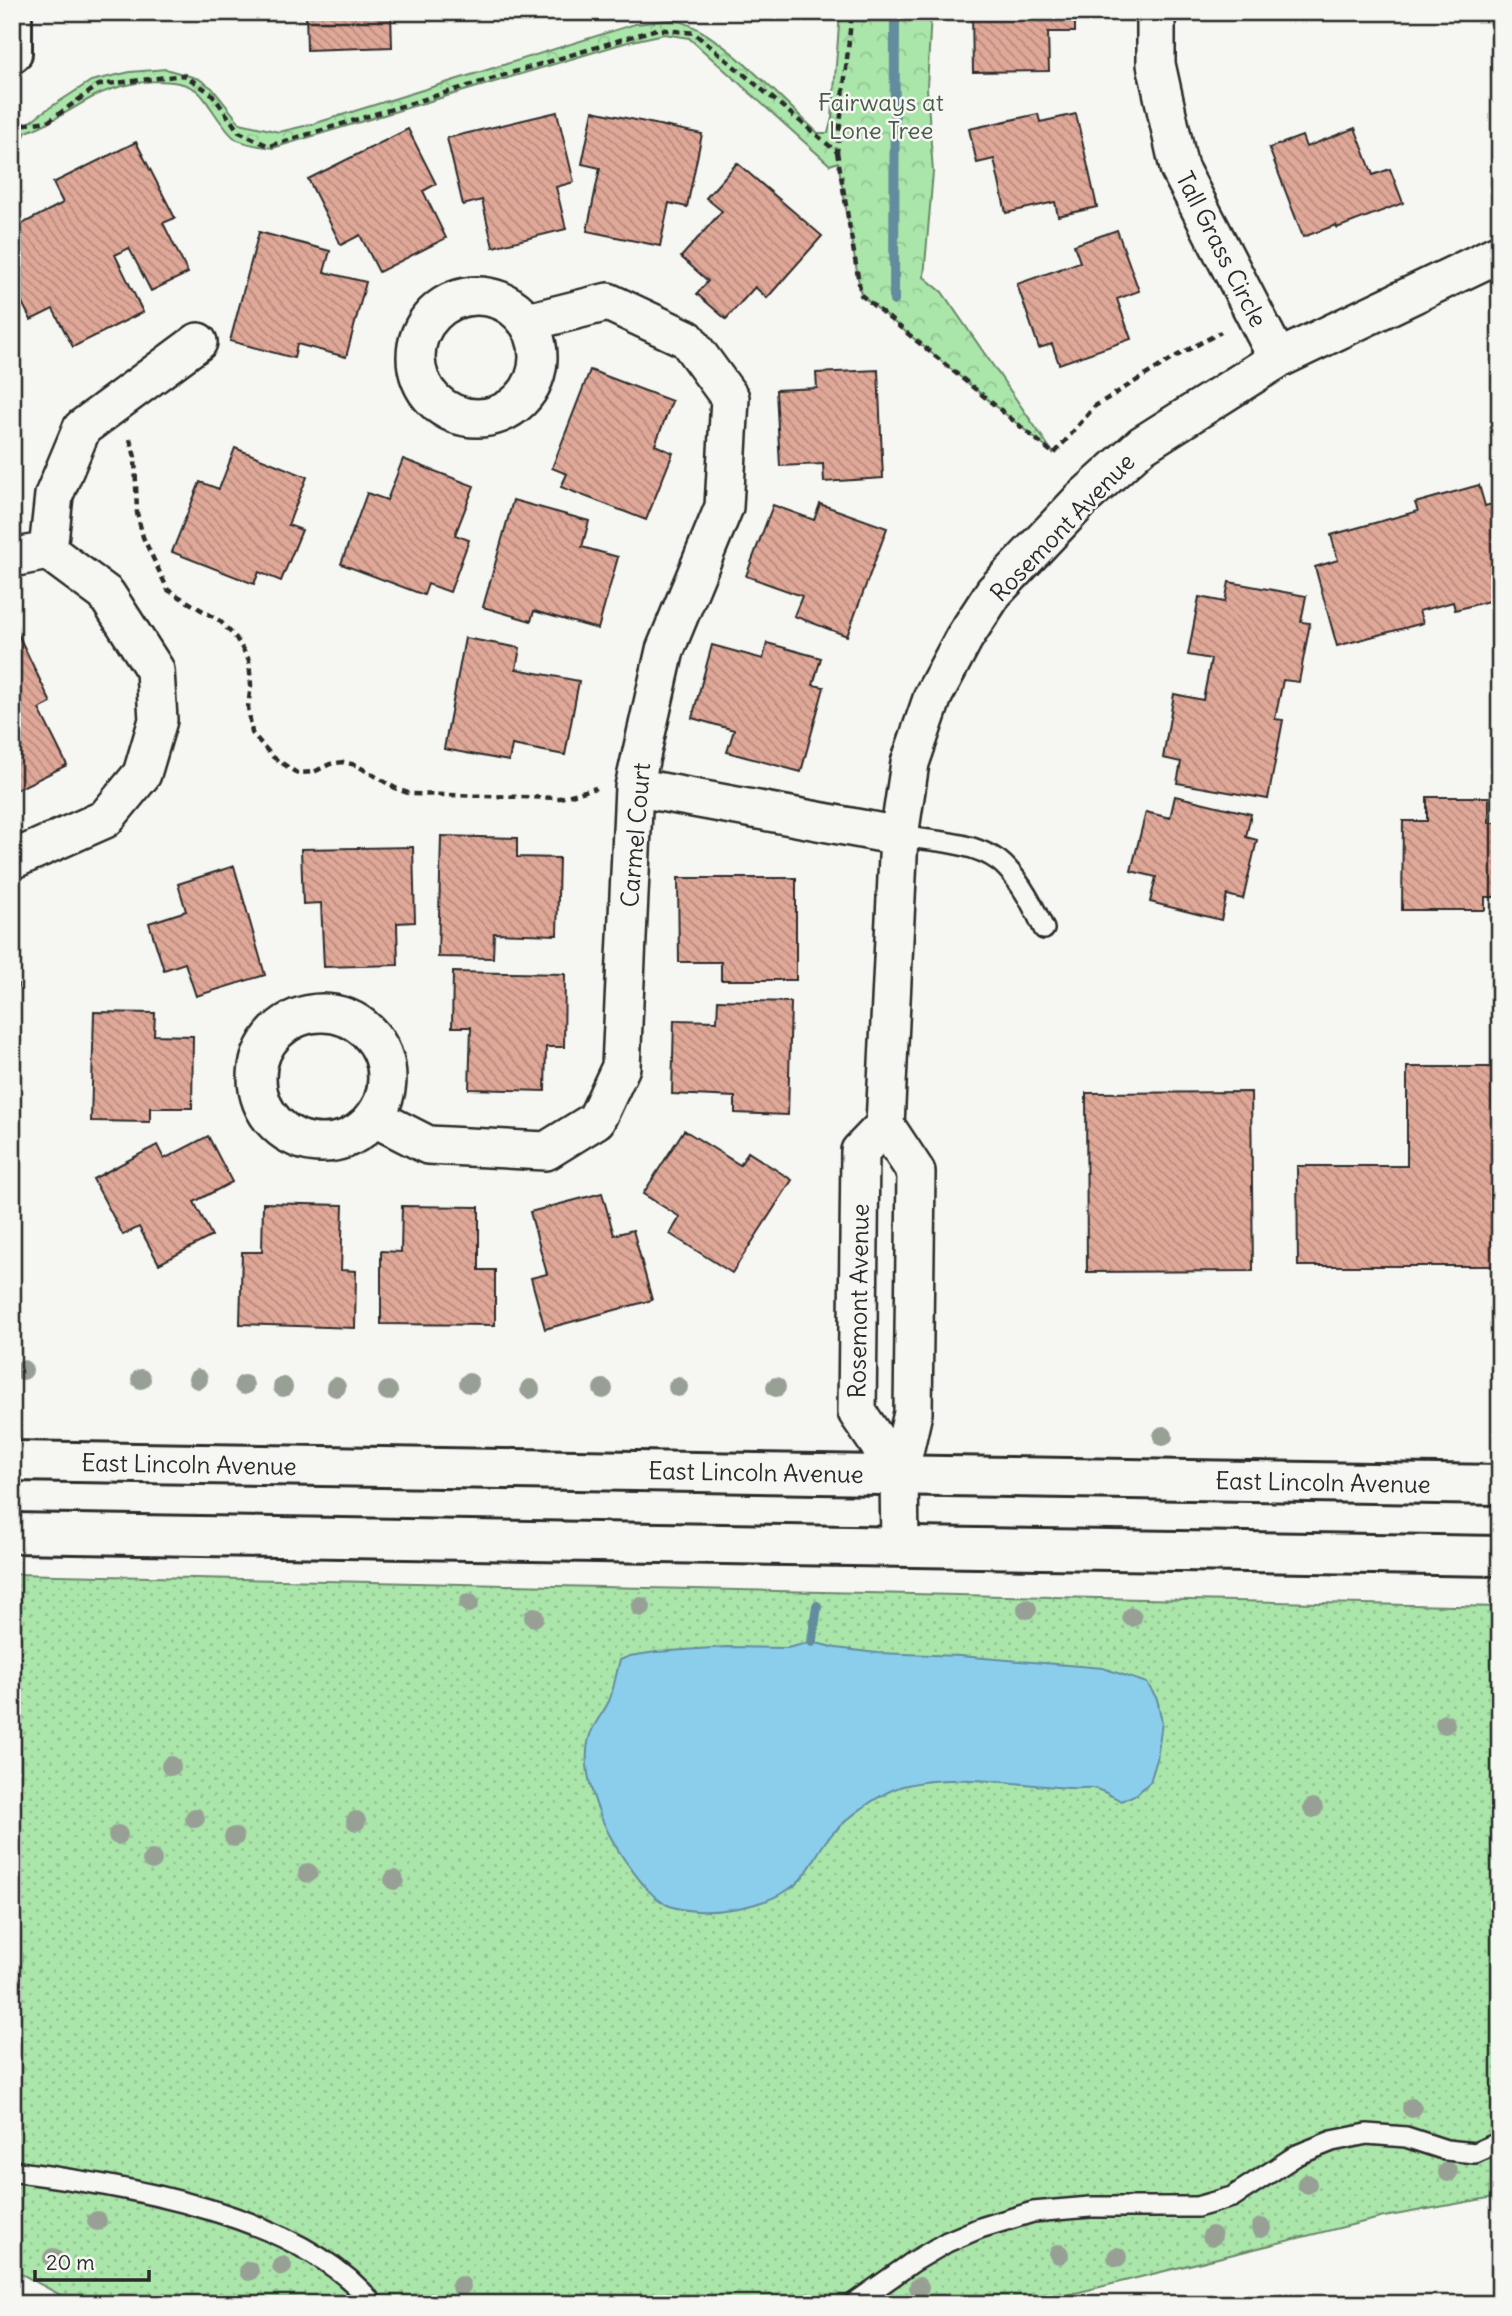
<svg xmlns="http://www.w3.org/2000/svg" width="1512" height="2316" font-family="Delius,sans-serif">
  <defs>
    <pattern id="grass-dots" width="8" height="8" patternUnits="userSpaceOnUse" patternTransform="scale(1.75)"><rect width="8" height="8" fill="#aae5aa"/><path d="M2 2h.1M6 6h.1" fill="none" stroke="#92c592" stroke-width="1.8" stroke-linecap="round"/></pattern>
    <pattern id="park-crowns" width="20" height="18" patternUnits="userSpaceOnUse" patternTransform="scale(1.75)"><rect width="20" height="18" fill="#aae5aa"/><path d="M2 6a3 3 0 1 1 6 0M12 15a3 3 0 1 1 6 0" fill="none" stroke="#92c592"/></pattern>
    <pattern id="building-back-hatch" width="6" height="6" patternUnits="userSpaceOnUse" patternTransform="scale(1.75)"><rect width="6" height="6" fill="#e0a898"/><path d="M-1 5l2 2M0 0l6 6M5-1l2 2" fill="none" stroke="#b6897c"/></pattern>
  </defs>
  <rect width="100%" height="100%" fill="#f6f6f2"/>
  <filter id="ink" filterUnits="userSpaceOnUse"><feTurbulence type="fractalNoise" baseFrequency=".0143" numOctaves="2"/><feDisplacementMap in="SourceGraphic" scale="14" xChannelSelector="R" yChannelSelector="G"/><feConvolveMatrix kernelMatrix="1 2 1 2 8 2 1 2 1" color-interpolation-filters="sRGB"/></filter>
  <g filter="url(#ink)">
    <path fill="url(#grass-dots)" stroke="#6a886a" stroke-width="2" d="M12 1574 1500 1607V2196L1384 2217 1031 2304H77L12 2269Z"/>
    <path fill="url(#park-crowns)" stroke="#6a886a" stroke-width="2" d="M840 12H931L927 88 933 172 924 277 942 292 1054 454 861 295 838 162 830 165 689 38 664 34 628 42 273 148C261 146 246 145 236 139 225 132 212 108 203 97 184 71 123 82 97 95 73 107 52 123 26 132L12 161V142L21 129 40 114 91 81 130 72 166 69 199 79 212 88 240 123 279 132 313 124 635 24C647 23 661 20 673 20 712 23 787 105 818 133H828L832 118Z"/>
    <path fill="#8aceec" stroke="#648d9f" stroke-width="2" d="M812 1642 836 1648 877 1653 960 1656 1103 1668 1147 1683 1157 1699 1162 1722 1157 1759 1150 1782 1137 1794 1121 1801C1112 1796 1103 1790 1092 1788 1086 1787 1078 1789 1071 1788 1019 1785 954 1772 903 1786 879 1793 842 1821 826 1841 817 1853 811 1869 800 1880 774 1908 699 1920 665 1904 649 1895 637 1876 626 1862 604 1831 579 1776 589 1738 592 1725 603 1714 609 1701 614 1689 616 1673 620 1660L630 1656 656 1652 726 1647 787 1648Z"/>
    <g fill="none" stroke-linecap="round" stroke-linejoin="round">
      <path stroke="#648d9f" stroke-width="10" d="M894 301 895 12
        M812 1642 817 1606"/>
    </g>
    <path fill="url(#building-back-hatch)" stroke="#2b2b2b" stroke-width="2" d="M306 12H391L392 47 307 50Z
      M972 12H1075V32H1048L1049 71 973 72Z
      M1490 12H1500V46Z
      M593 111 702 134 687 207 669 203 660 246 587 231 600 168 582 164Z
      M557 112 574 182 556 187 566 229 493 247 482 200 463 205 447 138Z
      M1038 114 1040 122 1076 114 1097 207 1058 216 1055 202 1006 213 994 159 977 163 969 129Z
      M1355 128 1373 175 1390 169 1403 203 1337 228 1336 225 1303 237 1269 148 1302 136 1306 147Z
      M408 129 436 184 423 191 446 238 379 272 360 235 341 245 308 179Z
      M136 142 175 218 163 223 188 273 151 291 129 248 115 255 143 312 73 347 53 309 31 320 12 283V229L63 203 53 183Z
      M737 163 822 236 767 298 755 287 726 319 697 294 708 281 681 257 722 211 706 198Z
      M1117 230 1139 291 1117 299 1131 339 1059 364 1052 344 1039 348 1017 284 1080 262 1074 245Z
      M259 232 330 251 324 272 366 282 346 357 297 344 294 358 230 341Z
      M590 370 672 401 655 445 673 453 646 520 561 487 567 474 552 468Z
      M878 370 883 478 824 482 823 464 780 466 776 390 817 388 816 373Z
      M12 412 19 426 12 429Z
      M235 448 307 477 288 525 302 530 281 581 259 572 254 584 172 552 200 482 219 489Z
      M403 459 474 486 455 535 469 540 450 592 428 584 424 595 341 564 367 493 387 500Z
      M1479 485 1485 506 1500 502V598L1455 610 1453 602 1419 611 1423 623 1337 646 1315 567 1338 560 1331 535 1418 511 1415 503Z
      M513 500 589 521 582 547 618 557 598 629 534 611 531 621 483 607Z
      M820 504 887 528 847 636 794 616 802 596 746 576 773 505 814 520Z
      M1229 582 1306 596 1301 622 1310 623 1299 682 1283 680 1275 719 1283 720 1268 799 1177 783 1181 762 1163 758 1174 694 1203 700 1211 659 1188 655 1199 597 1225 602Z
      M15 628 51 703 39 709 67 765 12 792V629Z
      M465 638 520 648 516 669 579 681 565 755 512 745 509 761 444 749Z
      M767 643 821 658 813 685 824 687 801 772 727 752 734 730 692 718 712 645 763 659Z
      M1175 796 1251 814 1246 837 1257 840 1243 899 1227 895 1221 920 1150 902 1156 877 1131 871 1146 812 1170 818Z
      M1427 797H1489V823H1500V897H1485V910H1402L1403 821H1427Z
      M441 836 517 838V857L559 858 557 935 494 933 493 958 438 957Z
      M413 847 415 922 397 923 398 965 324 967 321 903 303 904 301 849Z
      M234 866 265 975 196 996 185 963 164 970 149 923 186 911 178 884Z
      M678 878H796V980H721V962H679Z
      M453 972 565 974 564 1047H546L545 1091 469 1089 471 1027H452Z
      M12 984H18L17 1075H12Z
      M718 1000 791 1002 788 1115 735 1113V1097L672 1094 674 1020 717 1021Z
      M94 1012 155 1013 154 1035 193 1036 192 1108H150V1122L91 1121Z
      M1407 1067H1500V1266H1298L1297 1166H1407Z
      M1251 1092 1253 1271 1087 1272 1086 1093Z
      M684 1130 740 1165 748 1152 792 1180 732 1273 670 1234 680 1217 643 1194Z
      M208 1136 232 1182 194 1202 212 1236 159 1264 139 1227 123 1235 93 1179 157 1145 164 1159Z
      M602 1193 614 1235 633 1230 652 1300 545 1329 531 1278 547 1274 530 1212Z
      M263 1203 343 1205 341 1270 356 1271 355 1328 240 1324 242 1252H262Z
      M402 1206 479 1207V1270H495V1325L381 1324V1251L401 1252Z"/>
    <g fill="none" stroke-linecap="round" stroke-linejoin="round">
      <g stroke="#2b2b2b" stroke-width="24">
        <path id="service" d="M899 836C931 841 972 841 999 861 1018 876 1034 907 1044 929
          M12 2171C123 2186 299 2212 373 2304
          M853 2304 913 2262 947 2242 980 2228 1033 2212 1090 2207H1197L1232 2197 1297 2155 1332 2141 1367 2134 1406 2137 1446 2150 1475 2153 1500 2142"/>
      </g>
      <g stroke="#2b2b2b" stroke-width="42">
        <path id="minor" d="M1156 12V64L1179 168 1278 359
          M416 357a61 61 0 1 1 122 0a61 61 0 1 1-122 0Z
          M48 551 54 495 82 428 198 342
          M12 558 48 551 106 594 155 670 158 720 142 774 105 819 12 860
          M634 787 899 836
          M257 1078a65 65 0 1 1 130 0a65 65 0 1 1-130 0Z
          M375 1118 428 1145 546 1151 596 1120 621 1067 634 787 665 650 724 507 730 398 687 339 608 302 528 322
          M885 1125 860 1151 857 1412 899 1474
          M900 1546 899 1474 913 1413 916 1172 885 1125 899 836 910 763 933 696 964 638 994 592 1082 499 1142 445 1278 359 1500 253"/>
      </g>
      <g stroke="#2b2b2b" stroke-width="44">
        <path id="tertiary" d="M12 53V12"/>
      </g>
      <g stroke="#2b2b2b" stroke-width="44">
        <path id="primary" d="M12 1461 1500 1485
          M12 1533 1500 1556"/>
      </g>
      <path stroke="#2b2b2b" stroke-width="4.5" stroke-dasharray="7 5" stroke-linecap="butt" d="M12 126 49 121 99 85 184 75 212 94 239 132 269 146 657 29 694 33 837 152 852 12
        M837 152 861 295 1054 454 1095 406 1180 354 1221 332
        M130 439 135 457 137 513 143 537 168 590 220 621 236 638 249 660 251 685 248 707 252 733 273 757 297 773 314 772 330 764 343 762 356 765 397 789 411 794 560 798 596 788"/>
      <use href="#service" stroke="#f6f6f2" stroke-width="19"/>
      <use href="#minor" stroke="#f6f6f2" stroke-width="37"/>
      <use href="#tertiary" stroke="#f6f6f2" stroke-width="38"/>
      <use href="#primary" stroke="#f6f6f2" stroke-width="38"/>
    </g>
    <g fill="#98a096">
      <circle cx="23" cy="1370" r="10"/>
      <circle cx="141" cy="1379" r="10"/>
      <circle cx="198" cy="1379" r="10"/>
      <circle cx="469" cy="1383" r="10"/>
      <circle cx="244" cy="1385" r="10"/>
      <circle cx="283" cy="1387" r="10"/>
      <circle cx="336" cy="1387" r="10"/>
      <circle cx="678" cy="1387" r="10"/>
      <circle cx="776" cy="1387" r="10"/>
      <circle cx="530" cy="1389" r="10"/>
      <circle cx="603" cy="1389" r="10"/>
      <circle cx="388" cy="1391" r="10"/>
      <circle cx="1163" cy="1436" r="10"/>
      <circle cx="469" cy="1603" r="10"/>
      <circle cx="641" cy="1607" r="10"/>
      <circle cx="1027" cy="1609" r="10"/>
      <circle cx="534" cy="1617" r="10"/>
      <circle cx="1132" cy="1617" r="10"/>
      <circle cx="1445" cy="1724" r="10"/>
      <circle cx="171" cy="1766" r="10"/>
      <circle cx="1313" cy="1808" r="10"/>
      <circle cx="195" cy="1818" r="10"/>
      <circle cx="356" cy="1821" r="10"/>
      <circle cx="118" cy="1835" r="10"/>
      <circle cx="234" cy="1837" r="10"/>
      <circle cx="152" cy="1860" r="10"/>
      <circle cx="308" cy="1873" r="10"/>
      <circle cx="394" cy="1880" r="10"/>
      <circle cx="1412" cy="2108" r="10"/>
      <circle cx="1448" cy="2172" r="10"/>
      <circle cx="1307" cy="2184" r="10"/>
      <circle cx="97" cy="2221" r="10"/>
      <circle cx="1261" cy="2228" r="10"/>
      <circle cx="1212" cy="2236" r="10"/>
      <circle cx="1059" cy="2254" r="10"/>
      <circle cx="1117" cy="2257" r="10"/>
      <circle cx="53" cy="2258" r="10"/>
      <circle cx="282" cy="2266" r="10"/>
      <circle cx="249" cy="2271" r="10"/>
      <circle cx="461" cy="2286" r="10"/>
      <circle cx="919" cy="2287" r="10"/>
    </g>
  </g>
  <g text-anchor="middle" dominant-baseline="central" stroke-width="5" stroke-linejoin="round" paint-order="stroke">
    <g font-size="24" fill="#4b5a4b" stroke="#f6f6f2">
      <text x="881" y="102">Fairways at<tspan x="881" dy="28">Lone Tree</tspan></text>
    </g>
    <g font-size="24" fill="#2b2b2b" stroke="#f6f6f2">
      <text transform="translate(1222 249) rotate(63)">Tall Grass Circle</text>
      <text transform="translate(1062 527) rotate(-46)">Rosemont Avenue</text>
      <text transform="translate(635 835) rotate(-85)">Carmel Court</text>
      <text transform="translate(858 1301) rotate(-89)">Rosemont Avenue</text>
      <text transform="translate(189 1464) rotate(1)">East Lincoln Avenue</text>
      <text transform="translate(756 1472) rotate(1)">East Lincoln Avenue</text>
      <text transform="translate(1323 1482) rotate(1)">East Lincoln Avenue</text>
    </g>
  </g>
  <rect width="1512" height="2316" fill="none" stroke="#f6f6f2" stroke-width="42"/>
  <rect x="21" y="21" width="1470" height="2274" fill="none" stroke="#2b2b2b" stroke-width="2.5" filter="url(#ink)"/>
  <path d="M35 2270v10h114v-10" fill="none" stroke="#2b2b2b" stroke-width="3.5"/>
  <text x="46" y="2270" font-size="21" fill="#2b2b2b" stroke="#f6f6f2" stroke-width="5" paint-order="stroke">20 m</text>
</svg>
